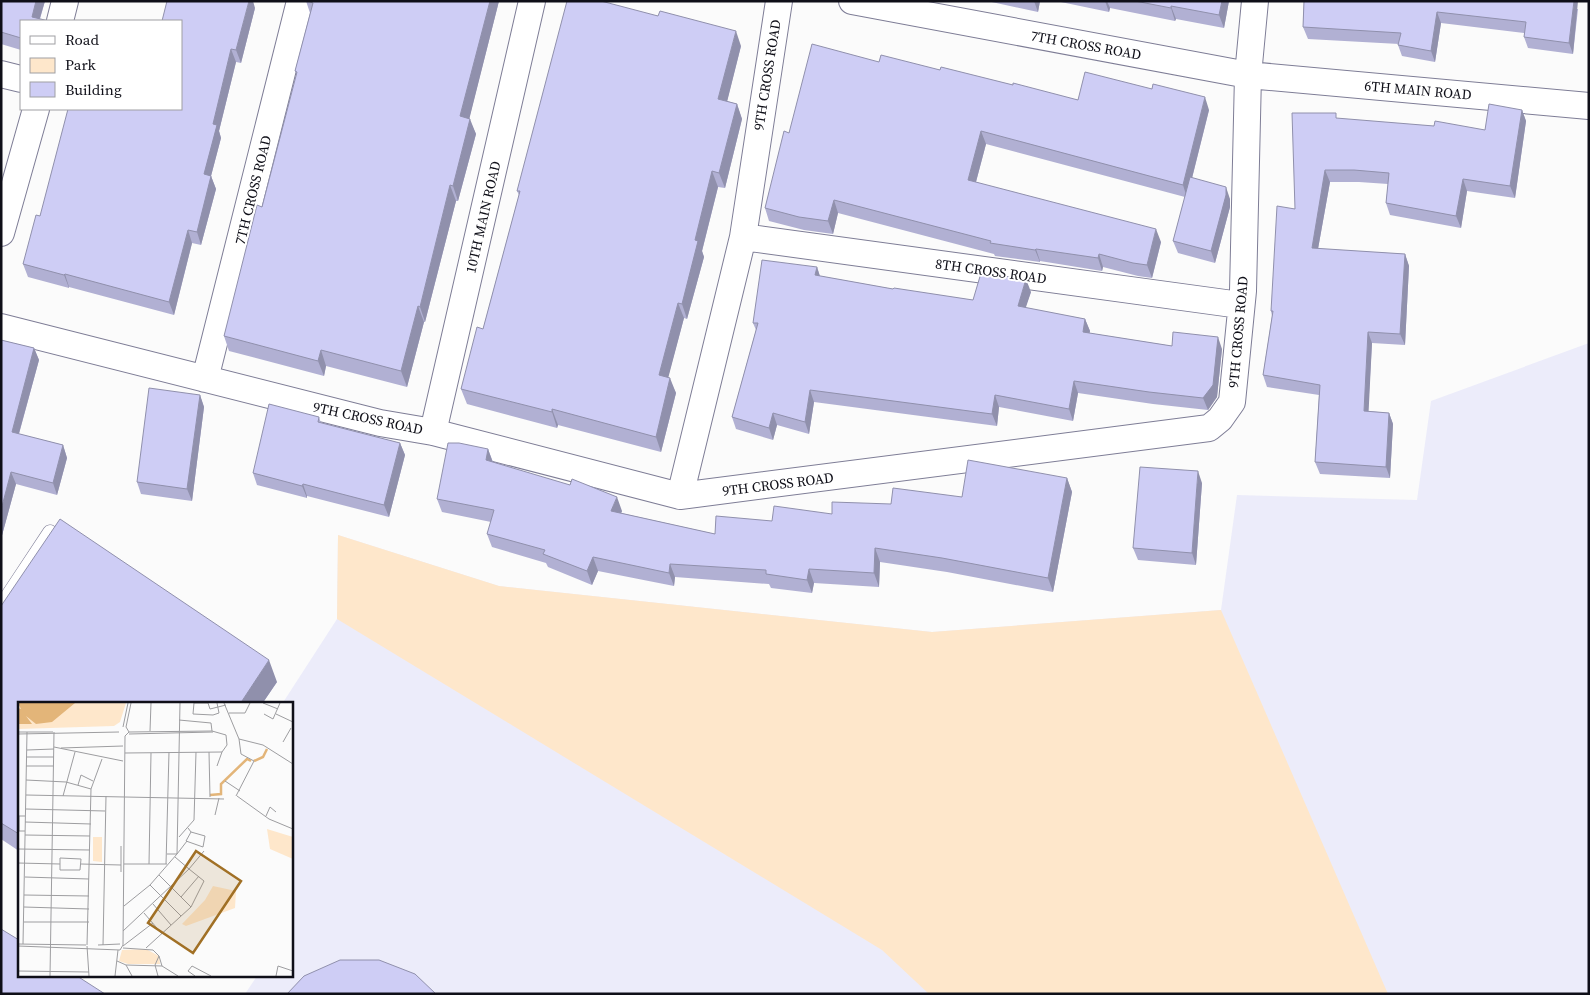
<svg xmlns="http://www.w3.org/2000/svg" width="1590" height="995" font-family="'Source Serif 4',serif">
  <rect width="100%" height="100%" fill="#fbfbfb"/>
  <path fill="#ececfa" d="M1589 343V994H245L257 976H291V704H282L337 619 338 535 499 586 932 632 1221 610 1237 495 1417 500 1431 401Z"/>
  <path fill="#fee7cb" d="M338 535 499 586 932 632 1221 610 1388 994H929L882 950 337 619Z"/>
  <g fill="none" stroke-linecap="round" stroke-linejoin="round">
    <g stroke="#7e7d96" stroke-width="15">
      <path id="service" d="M1 606 50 532"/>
    </g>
    <g stroke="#7e7d96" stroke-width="28">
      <path id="minor" d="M852 1 1248 75 1255 1
        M60 21 65 1
        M1 74 21 79
        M1 233 36 109
        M743 237 1240 305
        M1 327 380 423 433 432 680 496 1209 428 1220 419 1232 402 1243 291 1248 75 1589 106
        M205 379 300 1
        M433 432 532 1
        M680 496 743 237 779 1"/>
    </g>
    <use href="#service" stroke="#fff" stroke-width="14"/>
    <use href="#minor" stroke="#fff" stroke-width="26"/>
  </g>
  <path fill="#b1b0d3" d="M1 1H45L40 19 21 21V50L1 44Z
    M306 1H499L469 119 476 134 458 201H456L425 322H424L407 387 326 366 324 376 229 351 224 336 262 207 297 75 295 71 310 13Z
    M987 1H1040L1038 12Z
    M1056 1H1229L1224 28 1176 19 1175 21 1110 8 1109 12Z
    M1304 1 1578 9 1573 54 1528 48 1524 37V33L1441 23 1435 62 1402 56 1398 45 1399 44 1308 39 1303 27Z
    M255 8 241 63 236 62 219 131 221 138 211 176 216 189 201 245 192 243 174 315 69 287V288L28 277 23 264 40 216 181 109Z
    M741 46 727 101 737 104 742 119 725 188 718 187 702 251 704 257 687 319 684 318 668 377 676 393 661 452 558 425 557 428 467 404 461 389 483 329 519 195 517 191Z
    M879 62 940 70 1013 85 1078 100 1209 110 1192 178 1230 199V207L1215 263 1178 253 1173 241 1185 197 986 144 976 182 1161 242 1152 278 1138 276 1103 267 1102 271 1040 261V262L995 256 994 254 838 213 833 234 804 230 769 221 765 208 789 133Z
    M1522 110 1526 121 1515 198 1467 191 1461 228 1390 215 1386 203 1388 184 1359 182H1330L1318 249 1405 254 1409 266 1405 345 1372 343 1368 411 1389 413 1393 424 1390 478 1320 474 1315 462 1319 395 1267 387 1263 375 1272 316 1271 311 1295 209 1338 119 1485 130Z
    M817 267 820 276 893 289 973 300 1031 292 1025 308 1085 319 1090 331 1089 333 1172 346 1222 349 1217 397 1208 410 1153 404 1078 393 1073 421 999 407 997 426 814 402 809 434 777 425 773 440 736 429 732 417 756 330 753 323Z
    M1 340 34 348 39 360 19 434 63 445 67 458 57 495 16 484 1 539Z
    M200 395 204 407 192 501 141 494 137 482Z
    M319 417 321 423 400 443 405 455 389 517 307 496V498L257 485 253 473Z
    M488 449 493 462 622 511 621 513 715 534 772 521 832 514 891 504 962 497 1067 478 1072 492 1053 592 947 572 880 562 879 587 814 583 812 593 771 588 769 584 675 577 674 586 598 571 592 585 548 567 546 563 492 547 487 534 491 522 442 512 437 499Z
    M1202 483 1196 565 1138 560 1133 548Z
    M1 606 277 682 262 704H19V851L1 839Z"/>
  <path fill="#9090ac" d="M36 1H45L39 21 32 17Z
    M249 1H253L255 8 241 63 236 50Z
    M490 1H499L466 132 460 116Z
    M1034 1H1040L1038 12Z
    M1105 1H1107L1110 8 1109 12Z
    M1222 1H1229L1224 28 1219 15Z
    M1574 1H1578L1573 54 1569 43Z
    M1171 6 1176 19 1175 21 1171 8Z
    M1437 12 1441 23 1435 62 1431 51Z
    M736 31 741 46 724 114 718 99Z
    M231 49 236 62 219 131 221 138 211 176 216 189 201 245 197 232 204 174 213 124Z
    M1205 97 1209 110 1187 198 1183 185Z
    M737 104 742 119 725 188 719 173Z
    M1522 110 1526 121 1515 198 1510 186Z
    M470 119 476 134 458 201 453 186Z
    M981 131 986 144 973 193 968 180Z
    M1325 170 1330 182 1316 260 1312 248Z
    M712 171 718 187 702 251 704 257 687 319 682 304 695 240Z
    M1463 179 1467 191 1461 228 1456 216Z
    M450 185 456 201 425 322 420 307Z
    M1226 187 1230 199V207L1215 263 1211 251Z
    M834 200 838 213 833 234 828 221Z
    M1156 229 1161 242 1152 278 1147 265Z
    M188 230 192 243 174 315 169 302Z
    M1036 249 1040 261V262L1035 250Z
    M1099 254 1103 267 1102 271 1098 258Z
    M1405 254 1409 266 1405 345 1400 334Z
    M817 267 821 280 815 275Z
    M65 274 69 287V288L64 275Z
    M1026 279 1031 292 1022 319 1018 306Z
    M678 303 684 318 665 390 659 375Z
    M418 306 424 322 407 387 401 371Z
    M1085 319 1090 331 1087 344 1083 332Z
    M1368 332 1372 343 1368 423 1364 411Z
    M1218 337 1222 349 1217 397 1208 410 1203 398Z
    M34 348 39 360 16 444 12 432Z
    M321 350 326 366 324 376 318 361Z
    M670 378 676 393 661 452 656 437Z
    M1074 381 1078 393 1073 421 1069 409Z
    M810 390 814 402 809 434 805 422Z
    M200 395 204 407 192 501 187 489Z
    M995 395 999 407 997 426 992 414Z
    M552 409 558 425 557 428 552 412Z
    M773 413 777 425 773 440 769 428Z
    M1389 413 1393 424 1390 478 1386 467Z
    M400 443 405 455 389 517 384 505Z
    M63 445 67 458 57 495 53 483Z
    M488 449 493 463 486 460Z
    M1198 471 1202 483 1196 565 1192 553Z
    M11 472 16 484 1 539V510Z
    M1067 478 1072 492 1053 592 1048 578Z
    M303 484 307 496V498L302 486Z
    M617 497 622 511 616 525 611 511Z
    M875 548 880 562 879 587 874 573Z
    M593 557 598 571 592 585 587 571Z
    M670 564 675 577 674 586 669 573Z
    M809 569 814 583 812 593 807 580Z
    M269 660 277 682 262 704H240Z"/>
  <path fill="#cecdf5" stroke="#9090ac" d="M1 1H36L32 17 49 21H21V38L1 32Z
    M167 1H249L236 50 231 49 213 124 217 125 204 174 211 176 197 232 188 230 169 302 65 274 64 275 23 264 36 215 40 216 68 109H181V21H162Z
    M308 1H490L460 116 470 119 453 186 450 185 420 307 418 306 401 371 321 350 318 361 224 336 257 205 262 207 297 72 295 71 313 3Z
    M567 1H601L658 16 660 11 736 31 718 99 737 104 719 173 712 171 695 240 698 241 682 304 678 303 659 375 670 378 656 437 552 409V412L461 389 477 327 483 329 520 191H517Z
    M1135 1H1222L1219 15 1171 6V8Z
    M1304 1H1574L1569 43 1524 37 1526 22 1437 12 1431 51 1398 45 1401 33 1303 27Z
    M812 44 879 62 881 55 940 70 941 67 1013 85V83L1078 100 1085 72 1152 89 1153 84 1205 97 1183 185 981 131 968 180 1156 229 1147 265 1133 263 1099 254 1098 258 1036 249 1035 250 990 243 991 241 834 200 828 221 799 217 765 208 784 131 789 133Z
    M1489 104 1522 110 1510 186 1463 179 1456 216 1386 203 1389 173 1354 170H1325L1312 248 1405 254 1400 334 1368 332 1364 411 1389 413 1386 467 1315 462 1320 385 1263 375 1273 311H1271L1277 206 1295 209 1292 113H1336V118L1434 126 1435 121 1485 130Z
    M1190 177 1226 187V195L1211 251 1173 241Z
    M762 260 817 267 815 275 893 289 894 288 973 300 981 273 1026 279 1018 306 1085 319 1083 332 1172 346 1173 332 1218 337 1213 385 1203 398 1149 392 1074 381 1069 409 995 395 992 414 810 390 805 422 773 413 769 428 732 417 758 323H753Z
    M1 340 34 348 12 432 63 445 53 483 11 472 1 510Z
    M149 388 200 395 187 489 137 482Z
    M269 404 319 417 318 422 400 443 384 505 303 484 302 486 253 473Z
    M448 443H459L488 449 486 460 570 485 572 479 617 497 611 511 715 534 716 516 772 521 774 506 832 514V502L891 504 893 488 962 497 968 460 1067 478 1048 578 942 558 875 548 874 573 809 569 807 580 766 574V570L670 564 669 573 593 557 587 571 543 554 545 550 487 534 494 510 437 499Z
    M1140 467 1198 471 1192 553 1133 548Z
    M60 519 269 660 240 704H19V834L1 823V606Z
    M1 929 19 940V976H77L105 994H1Z
    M340 960H379L415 974 436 994H287L304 976Z"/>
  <g text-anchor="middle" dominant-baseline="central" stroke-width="4" stroke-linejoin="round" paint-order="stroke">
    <g font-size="14" fill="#0f0f18" stroke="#fff">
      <text transform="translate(1086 45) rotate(10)">7TH CROSS ROAD</text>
      <text transform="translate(767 75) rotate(-81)">9TH CROSS ROAD</text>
      <text transform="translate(1418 90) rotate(5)">6TH MAIN ROAD</text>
      <text transform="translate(253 190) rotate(-76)">7TH CROSS ROAD</text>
      <text transform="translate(483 217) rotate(-77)">10TH MAIN ROAD</text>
      <text transform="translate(991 271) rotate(8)">8TH CROSS ROAD</text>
      <text transform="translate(1238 332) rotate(-85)">9TH CROSS ROAD</text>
      <text transform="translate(368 418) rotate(12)">9TH CROSS ROAD</text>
      <text transform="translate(778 484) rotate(-7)">9TH CROSS ROAD</text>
    </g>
  </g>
  <g transform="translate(18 702)">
    <rect width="275" height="275" fill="#fbfbfb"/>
    <path d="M0 1H108L102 20 96 24 0 27ZM249 127 275 135V157L252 147ZM75 135H84V160L75 159ZM195 184 218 189 217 206 168 224 164 222 187 198ZM128 247 141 254 142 262H110L101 259 104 248Z" fill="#fee7cb"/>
    <path d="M0 1H57L34 20 18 22 8 14 14 22H0V6L3 7Z" fill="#e3b579"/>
    <path fill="none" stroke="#e3b579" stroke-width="2.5" d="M236 59 245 55 249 47M192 93 203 92V82L229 57 233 59"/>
    <path fill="none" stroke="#9d9da0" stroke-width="1" d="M176 1 175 12 195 13 201 11 199 1M176 1H190L192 7 208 3M206 1 221 37 245 43 275 62M245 1 260 7M211 11H227L232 1M246 12 255 17 262 1M258 12 275 20M161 18 193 21 194 29M105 25 110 1M132 29 133 1M0 30H35M111 30 194 29 208 33 209 43 204 50M0 32 101 30M111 32 195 30M107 34 111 30 108 25 113 1M265 40 273 26M36 45 105 59M43 46 105 44M9 48 36 47M191 50 192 95M107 51 204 50 199 64M8 55H36M8 64H36M8 78 48 80 73 87M207 79 222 89M60 83 63 73 75 79M8 93 206 97M45 94 57 50M218 94 236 59 223 52 221 37M219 94 251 117 275 127M8 107 87 109M197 113 201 96M248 114 252 105 258 110M7 120 73 122M170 126 173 130 168 139 185 145 187 134 173 130M7 129H1V114H7M7 133 72 134M161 135 176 118 178 50M0 147 72 148M149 152H159L169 139M42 156 63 157 62 168H42ZM0 161 42 162M63 162 103 163M106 162H149M131 162 133 51M148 162 151 50M103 170V144M141 173 173 205M7 175 71 177M132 183 163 214M6 193 71 194M163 195 181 174M135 202 153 223M106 204 132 183 159 152 162 1M6 205 71 207M126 211 144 232M6 220H71M105 229 171 167 157 155M0 242 68 243M5 242 9 30M69 243 73 87 84 57M80 243 102 242M85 243 88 94M105 243 107 34M0 244 102 248 105 243M69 244 71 274M105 244 135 221M105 246 135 248 141 254 144 264M128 246 173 205 186 179 171 167 186 149M99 259 108 263 114 274M108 263 144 264 160 274M0 269 71 270M32 274 36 30M97 274 100 248M140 274 137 263 141 254M177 274 170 269 174 264 193 274M258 274 260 264 275 269"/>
    <path fill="#a17025" fill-opacity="0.15" stroke="#a17025" stroke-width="2.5" d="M178 149 223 179 175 251 130 221Z"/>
    <rect width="275" height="275" fill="none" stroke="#0f0f18" stroke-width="2.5"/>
  </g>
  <rect width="1590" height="995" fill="none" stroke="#0f0f18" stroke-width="5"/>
  <rect x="20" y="20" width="162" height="90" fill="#ffffff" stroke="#9f9fa3"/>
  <rect x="30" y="36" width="25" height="8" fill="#ffffff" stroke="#9f9fa3"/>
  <text x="65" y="45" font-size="15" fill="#0f0f18">Road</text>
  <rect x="30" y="58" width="25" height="15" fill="#fee7cb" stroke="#9f9fa3"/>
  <text x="65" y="70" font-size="15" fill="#0f0f18">Park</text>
  <rect x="30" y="82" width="25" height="15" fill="#cecdf5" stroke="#9f9fa3"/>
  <text x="65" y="95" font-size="15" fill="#0f0f18">Building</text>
</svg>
